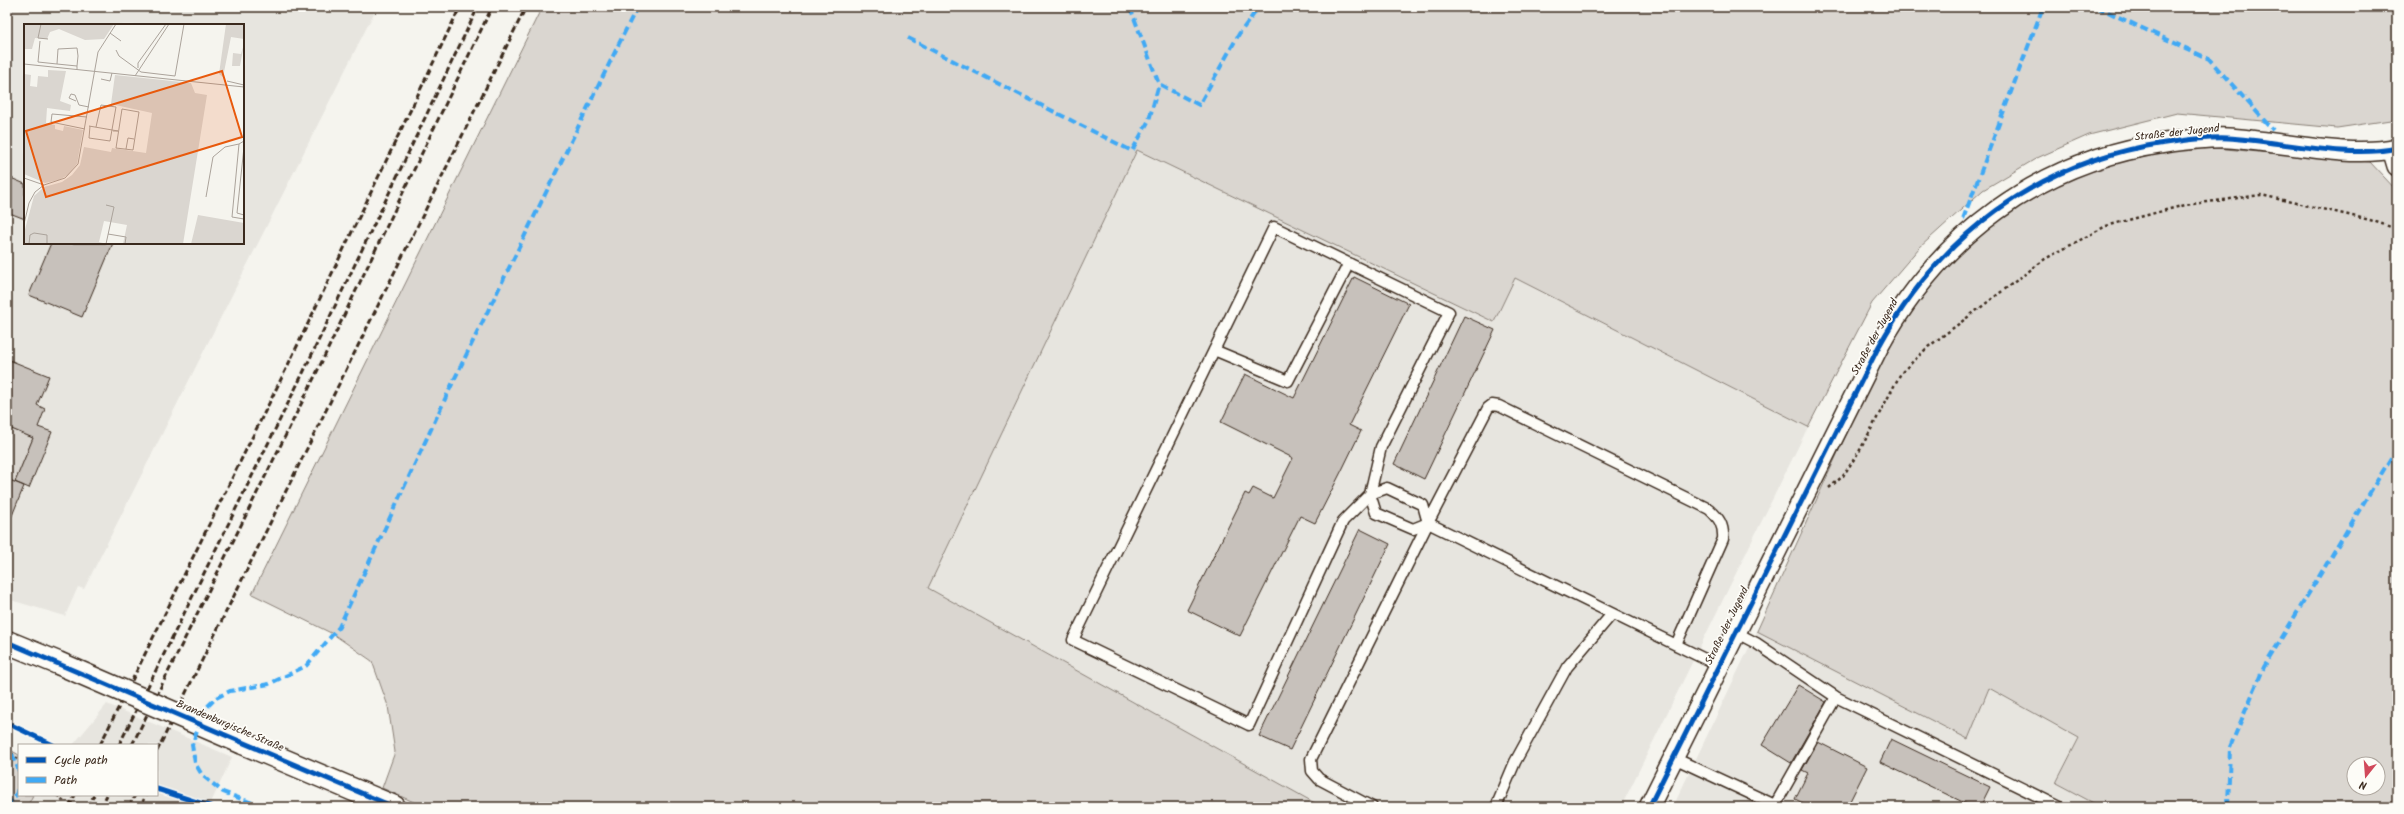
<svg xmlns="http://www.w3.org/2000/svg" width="2404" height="814" font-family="Kalam,sans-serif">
  <rect width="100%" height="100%" fill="#f5f4ee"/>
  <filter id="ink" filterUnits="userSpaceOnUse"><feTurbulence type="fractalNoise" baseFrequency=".025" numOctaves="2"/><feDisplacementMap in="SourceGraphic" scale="8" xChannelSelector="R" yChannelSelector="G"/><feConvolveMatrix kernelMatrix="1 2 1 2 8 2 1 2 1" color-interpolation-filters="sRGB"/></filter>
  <g filter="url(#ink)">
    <path fill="#e7e5df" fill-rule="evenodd" d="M7 7H377L84 589 78 587 65 616 7 599ZM25 25H243V243H25Z
      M1137 150 1494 322 1515 278 1808 427 1621 807H1322L928 588Z
      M1757 631 1967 738 1989 688 2079 738 2056 783 2101 807H1673Z
      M107 704 232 757 209 807H27L33 795H157V745H73Z"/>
    <path fill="#dad6d0" stroke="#8a8077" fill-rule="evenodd" d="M542 7H2397V119L2337 128 2177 113 2089 135 2037 158 1983 190 1919 248 1872 303 1808 427 1515 278 1494 322 1137 150 928 588 1322 807H425L382 788 395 752 388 706 372 661 333 634 252 594Z
      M2203 147 2370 162 2397 191V807H2101L2056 783 2079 738 1989 688 1968 739 1757 631 1884 351 1946 262 2004 214 2042 191 2089 169 2134 154ZM2354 764H2378V788H2354Z
      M7 427 33 438 15 482 7 479Z
      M7 748 19 755V795H33L27 807H7Z"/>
    <path fill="#c7c1bb" stroke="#3b2a1e" d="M11 178 25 184V219L7 212V188Z
      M51 243H113L82 317 29 295Z
      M1354 277 1409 304 1349 425 1361 431 1342 470 1315 523 1300 516 1240 636 1187 610 1245 493 1249 495 1253 488 1273 498 1293 458 1221 422 1245 374 1294 398Z
      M1464 316 1495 330 1424 479 1394 464Z
      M7 359 49 376 37 405 45 409 38 427 52 432 29 488 15 482 33 438 7 427Z
      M7 479 24 486 7 528Z
      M1360 529 1390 544 1290 750 1259 736Z
      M1798 685 1826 702 1791 763 1762 745Z
      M1891 739 1990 787 1980 807H1973L1880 762Z
      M1818 742 1867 767 1847 807H1811L1795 799 1808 773 1802 770Z"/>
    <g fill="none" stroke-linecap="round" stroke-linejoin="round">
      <g stroke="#3b2a1e" stroke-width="13">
        <path id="service" d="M1274 227 1449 312 1381 447 1370 494 1343 521 1249 725 1073 640Z
          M1214 350 1288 381 1349 263
          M1428 523 1413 529 1376 513 1370 494 1387 488 1423 505 1428 523 1719 666
          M1735 632 1756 643 1836 697 2060 807
          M1674 758 1779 807
          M1775 805 1836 697
          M1372 807 1319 779 1312 771 1311 759 1428 523 1488 408 1492 405 1499 406 1709 509C1719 518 1724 525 1723 539L1676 645
          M1496 807 1515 762 1567 667 1612 614"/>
      </g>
      <g stroke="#3b2a1e" stroke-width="22">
        <path id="minor" d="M2392 149 2397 166
          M1649 807 1878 348C1939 236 2038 161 2165 143 2186 140 2207 137 2228 138 2279 141 2349 159 2397 148"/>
      </g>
      <g stroke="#3b2a1e" stroke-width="25">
        <path id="tertiary" d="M7 642 58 663
          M243 743 394 807"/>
      </g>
      <path stroke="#3b2a1e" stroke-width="2.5" stroke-dasharray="3 3" stroke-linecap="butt" d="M1829 488 1843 476 1860 450 1901 373 1928 347 2045 259 2106 226 2185 205 2261 195 2370 220 2397 229
        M7 749 19 760
        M57 795 64 801
        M140 807 146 795"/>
      <use href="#service" stroke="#fdfcf7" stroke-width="10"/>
      <use href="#minor" stroke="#fdfcf7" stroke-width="19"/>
      <use href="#tertiary" stroke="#fdfcf7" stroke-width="22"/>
      <path stroke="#3b2a1e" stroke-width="3" stroke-dasharray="6 3" stroke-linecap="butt" d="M100 745 288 365 460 7
        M119 745 303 373 478 7
        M132 745 314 378 492 7
        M157 751 526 7
        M69 807 75 795
        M88 807 94 795
        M101 807 107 795
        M129 807 135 795"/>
      <g stroke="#3b2a1e" stroke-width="25" stroke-linecap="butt">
        <path id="tertiary-bridge" d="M58 663 243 743"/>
      </g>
      <use href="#tertiary-bridge" stroke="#fdfcf7" stroke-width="22"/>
      <path stroke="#3fa9f5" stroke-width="4" stroke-dasharray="8 4" stroke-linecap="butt" d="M1130 7 1159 84 1199 105 1239 34 1259 7
        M2097 7 2209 59 2273 130
        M908 38 1132 151 1149 120 1159 84
        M1963 219 2043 7
        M12 754 19 771
        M7 806 16 795 19 784
        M263 807 223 792 202 775 195 763 192 745 205 709 216 698 230 691 269 684 306 666 339 627 453 382 637 7
        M2228 807 2230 747 2264 667 2397 448"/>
      <g stroke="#fdfcf7" stroke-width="8">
        <path id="cycleway" d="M7 642 394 807
          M7 723 53 745
          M157 789 212 807
          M1649 807 1878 348C1939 236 2038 161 2165 143 2186 140 2207 137 2228 138 2279 141 2349 159 2397 148"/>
      </g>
      <use href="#cycleway" stroke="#0057b8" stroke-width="5"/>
    </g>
  </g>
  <g text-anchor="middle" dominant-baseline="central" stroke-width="3.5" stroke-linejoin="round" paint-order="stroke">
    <g font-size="11" fill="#3b2a1e" stroke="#fdfcf7">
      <text transform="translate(2177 133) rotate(-6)">Straße der Jugend</text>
      <text transform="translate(1875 337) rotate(-61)">Straße der Jugend</text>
      <text transform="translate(1727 626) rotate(-64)">Straße der Jugend</text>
      <text transform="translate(230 726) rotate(23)">Brandenburgische Straße</text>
    </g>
  </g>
  <g transform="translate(24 24)">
    <rect width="220" height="220" fill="#f5f4ee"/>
    <path d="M0 0H90L80 15 61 16 35 5 26 8 23 15 11 14 8 25H0ZM202 0H220V15L207 13 199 53 195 50ZM220 20 216 42H208L209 29 217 30ZM0 40V50L7 51 6 62 13 63 14 52 24 53V46L42 47 36 77 47 81 46 87 23 84 22 99 31 101V105L39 107 40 102 59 106 53 140 44 151 35 156 21 159 0 150ZM91 51 167 59 171 69 183 71 159 220H99L103 201 80 197 75 218 83 220H0V209L10 172 20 163 38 158 48 151 56 141 60 123 87 128 88 124 122 129 128 89 87 80ZM174 191 220 199V220H167Z" fill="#dad6d0"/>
    <path fill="none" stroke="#aba39b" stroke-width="1" d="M17 0 14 14 24 15M86 9 97 17M16 17 14 38 33 40M92 26 95 32 117 48 151 52 160 0M0 40 220 63M114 44V39L142 0M53 46V42L54 32 53 24 34 25 33 40 53 42M111 52 145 0M77 55 86 57 88 49M203 57 220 61M52 77 45 74 47 70 51 71 55 81 65 83M98 85 115 88 109 126 92 124ZM65 102 94 107H89M66 102 65 114 86 117 92 83 77 81 72 103M61 105 27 98 28 90 63 93M220 117 215 120 208 193 220 195M220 123 213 189 220 191M102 125 104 114 110 115M0 154 20 161M182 173 189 133 201 123 215 120M82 181 90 183 82 220M0 200 5 179 11 168 20 161 41 154 54 140 74 28 92 0M84 210 102 213 101 220M5 220 6 211 10 209 23 211V220"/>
    <path fill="#e8590c" fill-opacity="0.15" stroke="#e8590c" stroke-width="2" d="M198 47 218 113 22 173 2 107Z"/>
    <rect width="220" height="220" fill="none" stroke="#3b2a1e" stroke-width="2"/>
  </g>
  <rect width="2404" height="814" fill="none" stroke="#fdfcf7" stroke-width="24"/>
  <rect x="12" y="12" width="2380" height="790" fill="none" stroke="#3b2a1e" stroke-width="1.5" filter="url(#ink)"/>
  <rect x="18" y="744" width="140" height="52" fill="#fdfcf7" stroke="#afa8a0"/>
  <rect x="26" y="757" width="20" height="6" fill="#0057b8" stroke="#afa8a0"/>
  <text x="54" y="764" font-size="12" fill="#3b2a1e">Cycle path</text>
  <rect x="26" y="777" width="20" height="6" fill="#3fa9f5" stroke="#afa8a0"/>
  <text x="54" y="784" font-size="12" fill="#3b2a1e">Path</text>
  <g transform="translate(2366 776) rotate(197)"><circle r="19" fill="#fdfcf7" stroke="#afa8a0"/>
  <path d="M0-3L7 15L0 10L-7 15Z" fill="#d1495b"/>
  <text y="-6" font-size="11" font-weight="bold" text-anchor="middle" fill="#3b2a1e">N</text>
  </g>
</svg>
